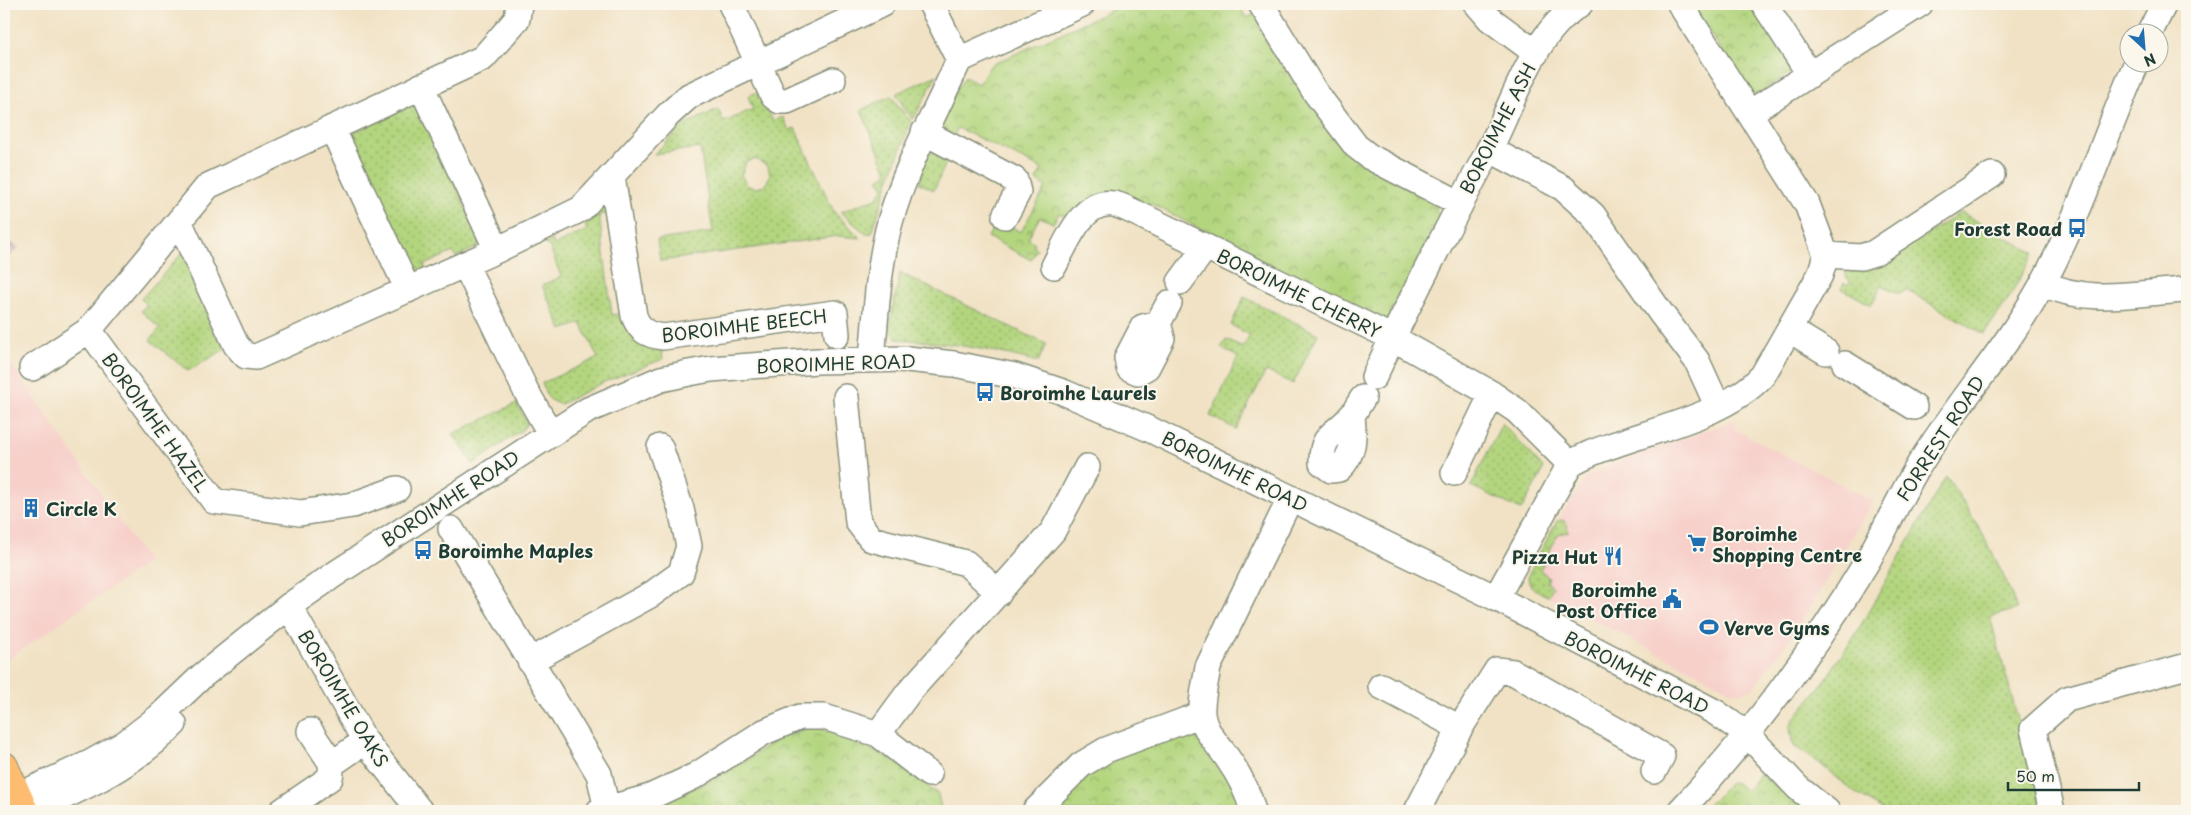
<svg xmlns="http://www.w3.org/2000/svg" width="2191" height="815" font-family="'Playpen Sans',sans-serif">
  <defs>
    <pattern id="industrial-grid" width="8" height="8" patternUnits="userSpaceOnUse" patternTransform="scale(1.25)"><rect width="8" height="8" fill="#d2bec2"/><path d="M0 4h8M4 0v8" fill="none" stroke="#aa9c9e"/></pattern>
    <pattern id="grass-dots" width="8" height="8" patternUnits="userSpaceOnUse" patternTransform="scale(1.25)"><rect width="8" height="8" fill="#b3d57e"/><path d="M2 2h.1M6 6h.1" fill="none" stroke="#91ae68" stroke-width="1.8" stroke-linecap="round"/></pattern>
    <pattern id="park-crowns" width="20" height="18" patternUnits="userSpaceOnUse" patternTransform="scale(1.25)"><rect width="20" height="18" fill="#b3d57e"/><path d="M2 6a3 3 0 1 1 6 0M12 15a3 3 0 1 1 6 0" fill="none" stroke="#91ae68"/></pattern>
  </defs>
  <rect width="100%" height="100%" fill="#fbf7ec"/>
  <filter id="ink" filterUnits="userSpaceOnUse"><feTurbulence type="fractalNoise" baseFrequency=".02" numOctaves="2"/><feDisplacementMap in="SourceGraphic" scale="10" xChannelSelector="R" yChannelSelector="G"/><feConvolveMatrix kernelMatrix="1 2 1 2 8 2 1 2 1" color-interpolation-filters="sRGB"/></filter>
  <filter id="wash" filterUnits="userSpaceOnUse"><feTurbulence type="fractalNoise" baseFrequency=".0096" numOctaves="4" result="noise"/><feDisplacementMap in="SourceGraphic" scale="20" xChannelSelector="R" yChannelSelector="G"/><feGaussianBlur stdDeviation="1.12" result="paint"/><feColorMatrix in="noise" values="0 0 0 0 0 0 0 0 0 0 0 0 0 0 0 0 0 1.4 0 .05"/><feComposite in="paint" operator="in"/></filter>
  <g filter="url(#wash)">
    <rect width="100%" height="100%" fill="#f1e2c5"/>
    <path fill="#f7d0ca" d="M4 353 148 562 4 662Z
      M1735 420V429L1873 501 1797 629 1753 688 1740 693 1732 691 1533 589 1528 583V575L1557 521 1582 484 1584 478 1612 464Z"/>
    <path fill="url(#industrial-grid)" d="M4 238 19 248 4 261Z"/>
    <path fill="url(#grass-dots)" stroke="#698959" fill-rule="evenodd" d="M937 75 914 118 912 119 897 96V93Z
      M759 91 773 121 783 117 789 130 795 128 834 212 861 238 838 236 660 261 657 240 713 232 700 148 654 154 683 126 718 109 724 122 753 109 748 96ZM755 159 768 166 770 175 766 184 757 188 748 186 741 175 746 162Z
      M891 96 911 122 890 177 872 233 866 234 841 212 878 197 884 187 878 179 888 174 861 110Z
      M411 101 418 105 481 241 476 248 456 257 453 252 424 265 426 270 419 273 407 268 348 140 349 134 405 109 403 103Z
      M940 150 950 154 934 190 919 183 922 175H916C922 162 925 151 940 150Z
      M598 205H604L609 213 599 215 612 315 623 313 661 345 663 359 604 382 561 404C548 402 546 395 542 383L598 358 581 323 562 330 542 285 561 277 550 247 545 244 552 240 554 245 587 230 582 217Z
      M1961 212C1984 226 2010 239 2034 253L2009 298 1984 334 1906 290 1900 294 1882 285 1871 305 1841 288 1844 283 1847 285 1850 281 1847 278 1843 266 1885 258 1887 260Z
      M183 252 225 349 188 371 150 340 160 328 141 311 147 304 141 299Z
      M900 273 1046 344 1038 362C991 349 945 342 897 339L889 328Z
      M1244 297 1318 334 1293 384 1266 371 1236 429 1210 416 1238 357 1221 348 1226 340 1243 348 1250 335 1231 325Z
      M517 403 527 423 522 430 473 464 453 434Z
      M1502 423 1543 468 1540 477 1521 510 1471 486Z
      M1946 476C1974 517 2000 562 2017 609L1990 617 2043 811H1884L1854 792 1818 762 1794 746 1792 741 1790 727 1793 720 1817 691 1854 637Z
      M1563 520 1567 524 1568 532 1558 534 1540 570 1549 577 1547 582 1553 587 1548 596C1536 591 1528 588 1528 575L1557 521Z"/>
    <path fill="url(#park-crowns)" stroke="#698959" d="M1125 4H1239L1246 18 1253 15 1258 17 1308 97 1439 206 1435 210 1439 214V219L1388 319H1383L1380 322 1150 203 1147 207 1070 218 1059 213 1053 223 1040 217 1028 238 1035 243 1033 247 1037 249 1031 260 988 237 997 220 1021 232 1046 187 1036 180 1042 169 958 128 952 138C943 132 938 126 940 114L965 77 978 84 991 65Z
      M1691 4H1753L1791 64V72L1756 95 1750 93Z
      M816 726 890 758 938 794 941 808 945 811H637L704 784 748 759 782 736Z
      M1186 734 1203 742 1239 792 1245 811H1054C1069 794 1085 771 1106 760 1122 751 1168 736 1186 734Z
      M1760 774 1807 811H1716L1707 806 1730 783H1737L1746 791Z"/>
  </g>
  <g filter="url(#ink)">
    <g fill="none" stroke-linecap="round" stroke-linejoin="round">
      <g stroke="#88907c" stroke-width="28">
        <path id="minor" d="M731 4 773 96 780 101H787L833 80
          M1261 4 1315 92 1356 146 1370 157 1459 203
          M1477 4 1490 19 1536 53
          M1680 4 1807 204 1826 255
          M1764 4 1810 75
          M2150 32 2164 4
          M959 60 1082 4
          M421 86 497 250
          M1751 112 1920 4
          M332 128 408 290
          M924 132 1015 180 1018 192 1005 216
          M1489 149 1563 188 1593 215 1660 312 1697 361 1718 407
          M612 176 634 316C640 331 647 335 663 337L835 313 837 335
          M179 221 236 345 246 356 256 357 497 250 581 209 668 115 689 96 882 4
          M1826 255 1861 257 1874 253 1992 175
          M465 264 526 391 550 433
          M1054 266C1066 244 1082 199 1113 204 1121 205 1129 210 1136 213L1393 338 1492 394 1517 411 1570 464
          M1180 282 1205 248
          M2043 283C2088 306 2139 292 2187 290
          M1158 323 1143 327 1127 358 1129 368 1138 372 1147 367 1162 338 1158 323 1169 303
          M89 330 214 501 300 513 353 505 397 489
          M1790 330 1826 352
          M872 359C876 314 878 267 890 222 906 165 935 114 959 60L931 4
          M1845 364 1914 407
          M32 368 89 330 208 186 483 58 517 19 519 4
          M1374 377C1410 300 1449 225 1489 150 1515 101 1531 35 1580 4
          M846 397 858 522 871 539 966 563 999 593
          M1352 416C1354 436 1355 454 1339 469L1331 470 1322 463C1321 432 1337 435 1352 415 1356 410 1359 403 1363 398
          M1454 473 1492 394
          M451 529 599 774 607 809
          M1496 598 1570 464C1585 454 1602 449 1619 443 1665 427 1730 412 1763 375L1820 275 1826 255
          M289 606 365 741 420 811
          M530 661 652 594 681 573 689 546 681 509 660 447
          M1381 686 1460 728
          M310 731 332 764
          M878 734 909 692 1053 531 1087 467
          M4 802 90 763 124 744 159 717 202 676 289 606 335 574 588 410 661 379 689 373 711 369 817 361 907 359 954 364 1015 376 1063 392 1149 429 1496 598 1715 712 1748 735 1798 788 1827 811
          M32 811C84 788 133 766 174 724
          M282 811 330 778 332 764 365 741
          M599 811 650 797 695 776 764 732 800 717H824L878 734 929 774
          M1035 811 1081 765 1106 750 1202 714
          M1253 811C1248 792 1240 776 1228 759 1219 745 1203 731 1202 713 1201 698 1206 681 1208 667L1290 499
          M1417 811 1460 728 1497 670 1513 672 1662 756 1654 771
          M1680 811C1752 735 1814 650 1868 560 1885 530 1899 499 1916 470 1955 405 2007 349 2043 283 2081 213 2105 135 2137 62
          M2052 811 2033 729 2067 699 2187 666"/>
      </g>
      <g stroke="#88907c" stroke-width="30">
        <path id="major" d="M4 766 24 811"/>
      </g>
      <use href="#minor" stroke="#fff" stroke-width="25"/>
      <use href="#major" stroke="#fdbc70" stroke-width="28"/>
    </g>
  </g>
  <defs>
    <g id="bus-bare" transform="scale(1.5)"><path d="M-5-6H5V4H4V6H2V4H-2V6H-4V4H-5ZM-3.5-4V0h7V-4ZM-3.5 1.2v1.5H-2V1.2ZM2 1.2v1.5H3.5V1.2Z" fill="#1f6fb2" stroke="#fbf7ec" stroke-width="2.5" paint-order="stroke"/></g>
    <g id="building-bare" transform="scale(1.5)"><path d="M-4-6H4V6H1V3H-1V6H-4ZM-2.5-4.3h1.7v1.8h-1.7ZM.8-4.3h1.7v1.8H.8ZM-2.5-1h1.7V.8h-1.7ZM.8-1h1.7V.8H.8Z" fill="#1f6fb2" stroke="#fbf7ec" stroke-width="2.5" paint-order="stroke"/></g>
    <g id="supermarket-bare" transform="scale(1.5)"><path d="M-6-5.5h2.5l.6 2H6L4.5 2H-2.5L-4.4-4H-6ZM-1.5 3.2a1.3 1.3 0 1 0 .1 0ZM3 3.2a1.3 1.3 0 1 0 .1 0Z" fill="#1f6fb2" stroke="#fbf7ec" stroke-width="2.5" paint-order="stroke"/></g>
    <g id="restaurant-bare" transform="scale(1.5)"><path d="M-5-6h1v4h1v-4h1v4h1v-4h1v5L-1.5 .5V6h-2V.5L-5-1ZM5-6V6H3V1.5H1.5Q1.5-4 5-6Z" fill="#1f6fb2" stroke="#fbf7ec" stroke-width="2.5" paint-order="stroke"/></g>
    <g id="civic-bare" transform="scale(1.5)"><path d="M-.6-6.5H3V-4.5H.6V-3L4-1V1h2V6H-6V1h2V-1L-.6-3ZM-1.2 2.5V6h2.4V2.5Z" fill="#1f6fb2" stroke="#fbf7ec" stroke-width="2.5" paint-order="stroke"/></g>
    <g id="stadium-bare" transform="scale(1.5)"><path d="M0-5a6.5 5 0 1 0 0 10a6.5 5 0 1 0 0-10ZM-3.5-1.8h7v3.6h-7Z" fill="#1f6fb2" stroke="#fbf7ec" stroke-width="2.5" paint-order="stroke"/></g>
  </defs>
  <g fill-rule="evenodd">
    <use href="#bus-bare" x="2077" y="228"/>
    <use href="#bus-bare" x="985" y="392"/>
    <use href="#building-bare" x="31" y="508"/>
    <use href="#supermarket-bare" x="1697" y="543"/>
    <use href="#bus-bare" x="423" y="550"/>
    <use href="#restaurant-bare" x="1613" y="556"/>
    <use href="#civic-bare" x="1672" y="599"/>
    <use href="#stadium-bare" x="1709" y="627"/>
  </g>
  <g text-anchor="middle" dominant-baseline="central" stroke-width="4" stroke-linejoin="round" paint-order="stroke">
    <g font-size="18" fill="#1f3d34" stroke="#fbf7ec">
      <text transform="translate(1497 128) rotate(-63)">BOROIMHE ASH</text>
      <text transform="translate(1299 293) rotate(26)">BOROIMHE CHERRY</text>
      <text transform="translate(744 325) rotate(-7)">BOROIMHE BEECH</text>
      <text transform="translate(836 363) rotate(-2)">BOROIMHE ROAD</text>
      <text transform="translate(156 422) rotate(54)">BOROIMHE HAZEL</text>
      <text transform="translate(1940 438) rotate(-57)">FORREST ROAD</text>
      <text transform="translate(1235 471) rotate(26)">BOROIMHE ROAD</text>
      <text transform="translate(450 498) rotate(-33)">BOROIMHE ROAD</text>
      <text transform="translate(1637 672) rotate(27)">BOROIMHE ROAD</text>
      <text transform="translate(344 698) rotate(59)">BOROIMHE OAKS</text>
    </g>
    <g font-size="18" font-weight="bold" fill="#1f3d34" stroke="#fbf7ec" text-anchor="start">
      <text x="2062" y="228" text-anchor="end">Forest Road</text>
      <text x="1000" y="392">Boroimhe Laurels</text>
      <text x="46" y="508">Circle K</text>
      <text x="1712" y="533">Boroimhe<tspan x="1712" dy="21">Shopping Centre</tspan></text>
      <text x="438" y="550">Boroimhe Maples</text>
      <text x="1598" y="556" text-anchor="end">Pizza Hut</text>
      <text x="1657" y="589" text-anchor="end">Boroimhe<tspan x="1657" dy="21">Post Office</tspan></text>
      <text x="1724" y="627">Verve Gyms</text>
    </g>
  </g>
  <rect width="2191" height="815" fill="none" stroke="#fbf7ec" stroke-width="20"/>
  <g transform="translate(2144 48) rotate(154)"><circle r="24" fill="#fbf7ec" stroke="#a3ada2"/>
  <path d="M0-4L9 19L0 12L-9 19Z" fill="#1f6fb2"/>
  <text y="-8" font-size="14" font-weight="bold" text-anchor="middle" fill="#1f3d34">N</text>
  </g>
  <path d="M2008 782v8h131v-8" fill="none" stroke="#1f3d34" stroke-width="2.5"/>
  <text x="2016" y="782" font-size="15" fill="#1f3d34" stroke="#fbf7ec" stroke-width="4" paint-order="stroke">50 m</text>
</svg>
